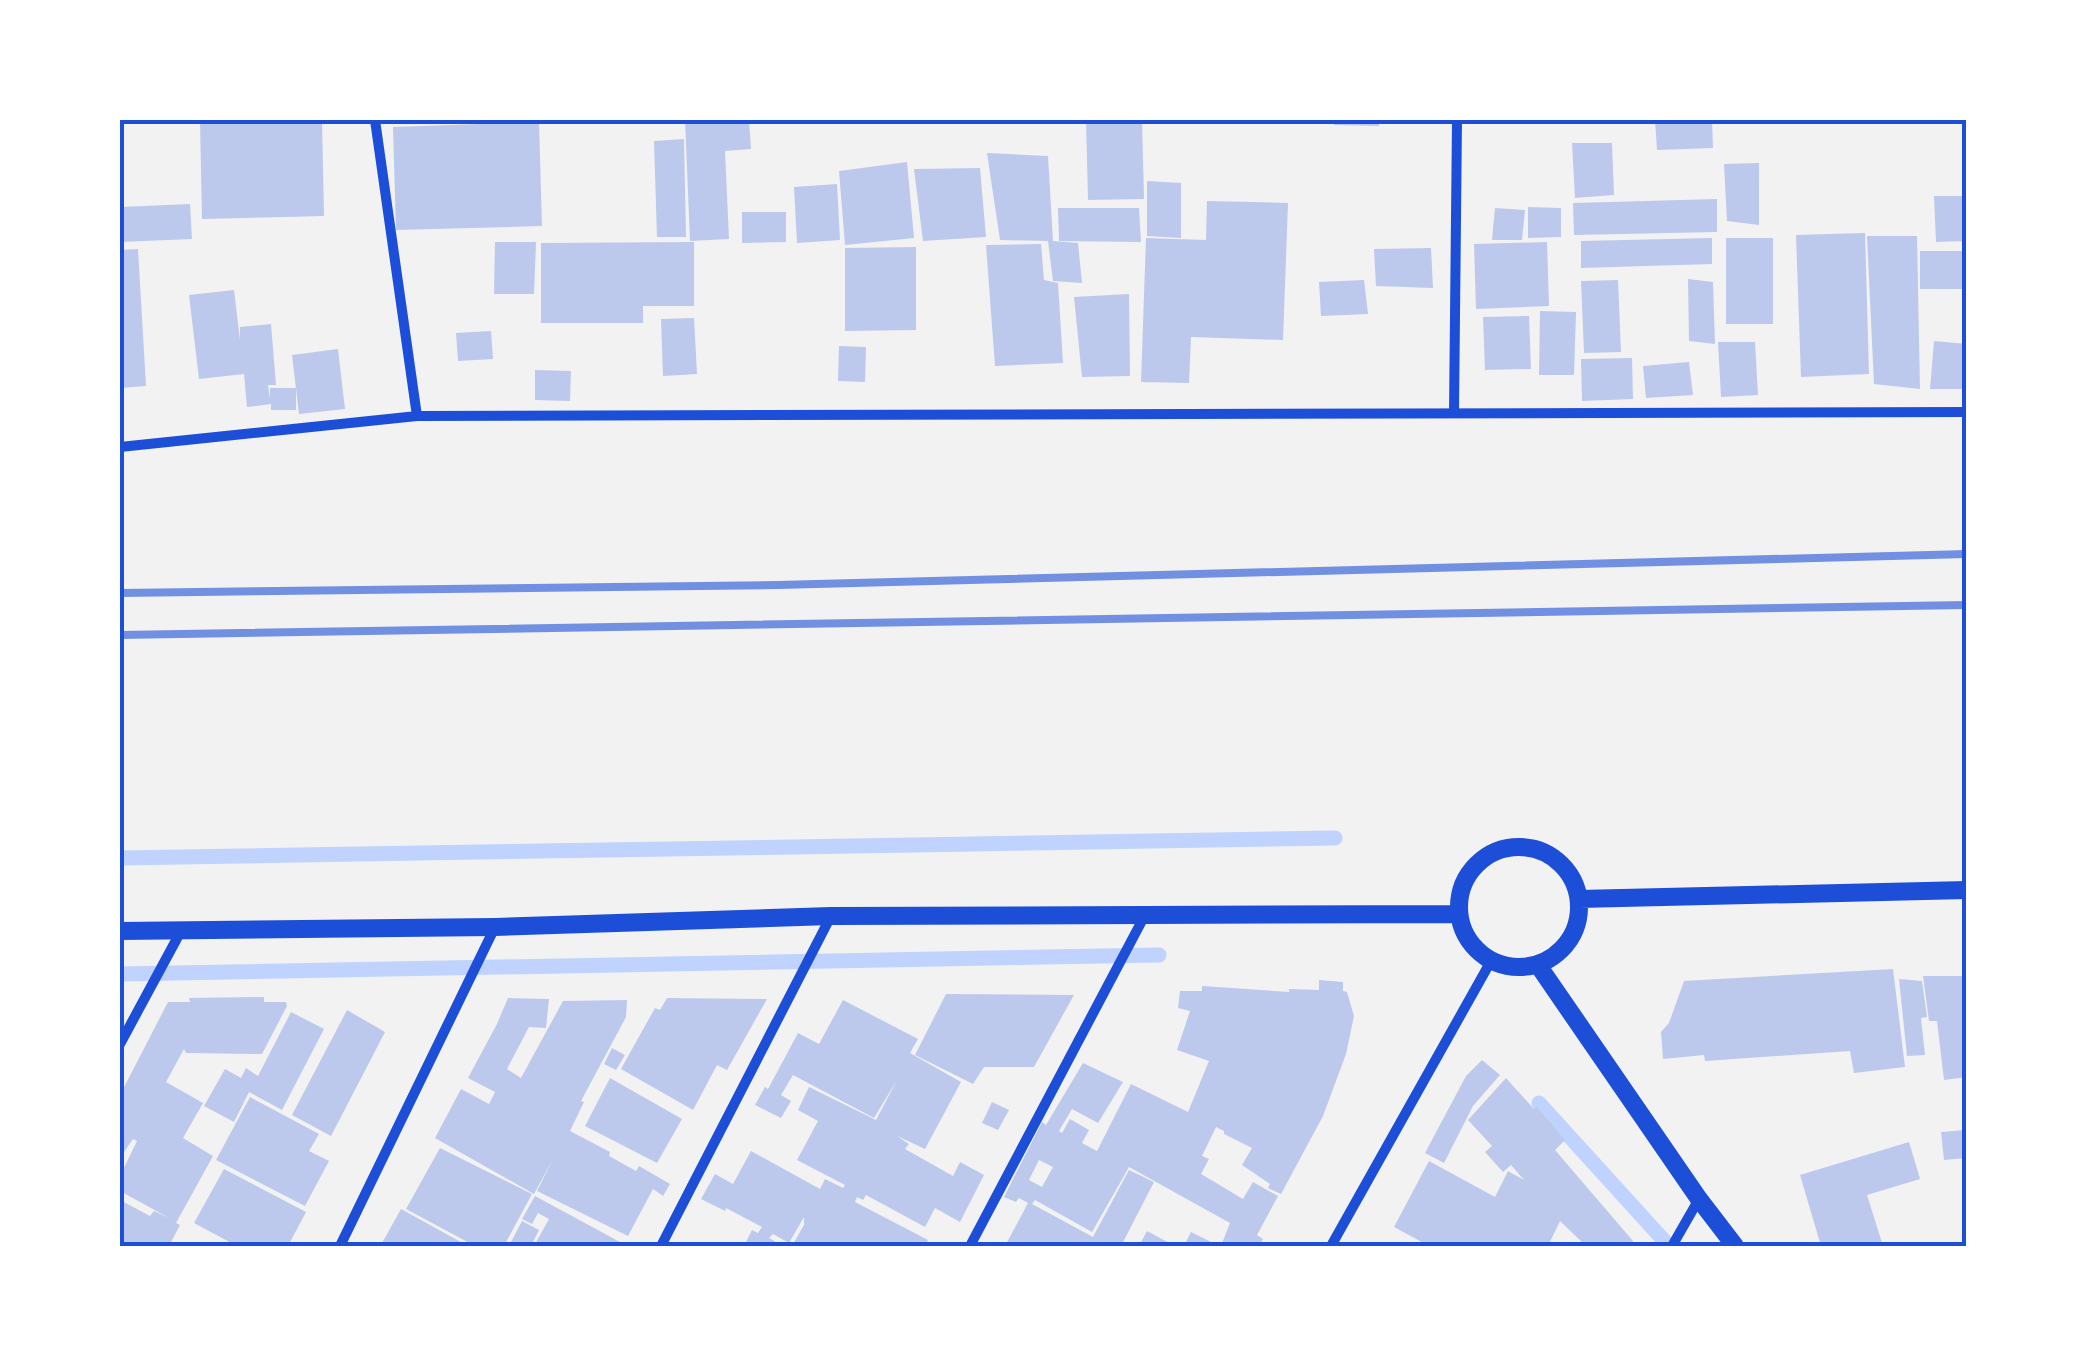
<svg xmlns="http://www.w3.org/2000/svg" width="2087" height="1366" font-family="'Fira Sans',sans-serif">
  <rect width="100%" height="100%" fill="#f2f2f2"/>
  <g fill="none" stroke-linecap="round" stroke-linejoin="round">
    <path stroke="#bfd3fe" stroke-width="15" d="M120 858 1335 838
      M120 974 1159 955
      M1539 1103 1669 1246"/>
  </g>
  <path fill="#bdc9ec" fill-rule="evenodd" d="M200 120H322L324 216 202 219Z
    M685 120H749L751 149 725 151 729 239 690 241Z
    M1086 120H1142L1144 199 1088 200Z
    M1333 120H1379V126L1334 125Z
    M1655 120H1712L1713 148 1657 150Z
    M539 122 542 226 396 230 393 127Z
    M684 139 686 237H657L654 141Z
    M1572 143H1612L1614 195 1575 198Z
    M987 153 1048 156 1053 241 1078 243 1082 283 1053 281 1048 241 1000 240Z
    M907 162 914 238 845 245 839 171Z
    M1759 163V225L1727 221 1724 164Z
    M980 168 986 237 923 241 914 169Z
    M1147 181 1181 183V238L1147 236Z
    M837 184 840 240 797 243 794 187Z
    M1934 196H1967V241L1936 242Z
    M1717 199V232L1574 235 1573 203Z
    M1207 201 1288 203 1283 340 1191 337 1189 383 1141 382 1146 238 1206 240Z
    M190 204 192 239 120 242V207Z
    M1528 207 1561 208V237L1528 238Z
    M1058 208H1139L1141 242 1059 241Z
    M1495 208 1525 210 1522 240H1492Z
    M742 212H786V242L742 243Z
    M1865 233 1869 374 1801 377 1796 235Z
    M1867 236H1917L1920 389 1874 384Z
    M1712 238V264L1581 268V241Z
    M1726 238H1773V324H1726Z
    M495 242H536L534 294H494Z
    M694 242V306H643V323H541V243Z
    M1547 242 1549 306 1476 309 1474 244Z
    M1041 244 1044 280 1058 283 1063 363 995 366 986 245Z
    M916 247V330L845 331V248Z
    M1431 248 1433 288 1376 286 1374 249Z
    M138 249 146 386 120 388V250Z
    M1920 251H1967V289H1920Z
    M1688 279 1713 282 1715 344 1689 341Z
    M1364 280 1368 314 1321 316 1319 282Z
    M1618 280 1621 352 1584 353 1581 281Z
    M234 290 240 340V327L271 324 276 385H268L270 399V388H296V410H271V404L247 407 244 374 199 379 189 295Z
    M1129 294 1130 376 1082 377 1074 297Z
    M1540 311 1576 312 1574 375H1539Z
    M1529 316 1531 369 1485 370 1483 317Z
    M694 318 697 374 663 376 661 319Z
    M491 331 493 359 458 361 456 333Z
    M1934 341 1967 344V389H1930Z
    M1718 342H1755L1758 395 1721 397Z
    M839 346 866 347 865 382 838 381Z
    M338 349 345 409 299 414 292 355Z
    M1632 358 1633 399 1582 401 1581 359Z
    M1689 362 1693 395 1646 398 1643 366Z
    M535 370 571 371 570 401 535 400Z
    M1893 969 1905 1067 1854 1073 1850 1051 1705 1061 1704 1055 1663 1059 1661 1032 1669 1023 1684 981Z
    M1923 976H1967V1077L1944 1080 1937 1021H1929Z
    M1899 979 1922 981 1927 1017 1921 1018 1925 1055 1907 1056Z
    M1319 980 1343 982V991L1347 992 1354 1016 1346 1054 1323 1116 1281 1194 1268 1188 1270 1184 1242 1165 1252 1148 1224 1134V1131L1216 1127 1202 1156 1209 1159 1201 1174 1243 1199 1253 1182 1278 1196 1257 1235 1263 1239 1259 1246H1221L1230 1223 1129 1167 1092 1232 1035 1200 1032 1204 1093 1237 1129 1170 1154 1182 1121 1246H1005L1028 1203 1019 1198 1016 1202 1004 1197 1042 1122 1046 1125 1083 1063 1123 1082 1098 1123 1072 1109 1059 1131 1062 1133 1070 1119 1089 1130 1082 1143 1097 1151 1131 1084 1188 1112 1209 1061 1177 1050 1190 1011 1178 1008 1180 991H1202V986L1289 992V989L1319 990ZM1039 1160 1053 1167 1042 1187 1029 1180Z
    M946 994 1074 995 1034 1067H984L973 1084 915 1055Z
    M264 997V1002H286L287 1006 262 1054 186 1053 184 1049 166 1082 203 1103 183 1138 213 1156 176 1223 180 1225 169 1246H120V1200L150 1216 154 1211 169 1218 120 1191V1176L137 1141 133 1139 124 1152 120 1149V1095L168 1002H190L189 998Z
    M508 998 549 999 546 1028 529 1027 507 1069 521 1078 563 1001 627 1000 626 1017 581 1101 584 1102 570 1131 610 1152 609 1156 636 1171 639 1166 670 1184 663 1196 653 1189 628 1236 537 1191 554 1157 534 1194 435 1138 461 1089 489 1104 495 1092 468 1078 497 1024Z
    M667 998 767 999 727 1070 717 1065 693 1110 621 1069 655 1008 660 1010Z
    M843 1000 918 1039 910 1053 961 1082 925 1149 897 1136 909 1144 905 1149 953 1176 960 1162 984 1175 960 1222 935 1208 925 1227 866 1195 863 1200 857 1197 855 1202 928 1240 925 1246H792L804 1225V1217L789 1243 773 1234 769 1238 783 1246H744L752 1230 758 1233 762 1227 726 1208 725 1211 701 1199 715 1174 733 1184 751 1151 820 1189 825 1179 843 1188 845 1185 797 1160 818 1121 798 1110 809 1087 876 1120 897 1080 874 1118 793 1075 781 1095 791 1101 781 1118 755 1105 765 1087 768 1089 798 1033 819 1044Z
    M347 1010 385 1032 331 1136 292 1115Z
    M291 1012 324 1029 282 1110 249 1092 234 1122 204 1106 225 1069 241 1078 246 1068 258 1076Z
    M612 1048 625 1055 616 1070 604 1064Z
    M1482 1060 1500 1075 1473 1106 1444 1163 1425 1153 1466 1076Z
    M610 1078 682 1119 657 1163 585 1126Z
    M1506 1078 1534 1109 1537 1107 1565 1140 1555 1150 1633 1241 1630 1246H1586L1560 1221 1548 1246H1429L1394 1227 1429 1161 1495 1197 1508 1171 1524 1180 1511 1165 1503 1172 1485 1152 1492 1146 1468 1120Z
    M250 1097 319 1134 309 1151 329 1161 305 1206 216 1160Z
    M992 1102 1009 1110 998 1130 982 1123Z
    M1965 1130 1967 1158 1944 1160 1941 1132Z
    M1909 1142 1920 1179 1867 1195 1883 1246H1821L1800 1175Z
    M440 1148 532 1194 504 1246H475L406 1209Z
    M224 1169 306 1212 288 1246H237L194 1223Z
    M535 1196 620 1242 618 1246H534L549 1219 538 1213 532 1224 522 1219Z
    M401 1209 468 1246H386L382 1243Z
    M522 1221 539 1230 531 1246H509Z
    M1147 1231 1175 1246H1139Z
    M1191 1232 1219 1246H1184Z"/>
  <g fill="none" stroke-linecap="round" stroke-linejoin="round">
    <path stroke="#1d4ed8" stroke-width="10" d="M375 120 417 416
      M1454 413 1457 120
      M120 447 417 416 1967 412
      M120 1044 181 931
      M340 1246 495 927
      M661 1246 831 916
      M970 1246 1145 915
      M1331 1246 1491 961
      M1672 1246 1699 1199"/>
    <path stroke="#1d4ed8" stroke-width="18" d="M1459 907a60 60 0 1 1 120 0a60 60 0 1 1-120 0Z
      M1579 899 1967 890
      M120 931 495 927 831 916 1458 914
      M1538 965 1699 1199 1735 1246"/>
    <path stroke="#7290e2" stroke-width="8" d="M120 593 778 585 1967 554
      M120 635 1967 605"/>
  </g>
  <rect width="2087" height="1366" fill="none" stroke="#ffffff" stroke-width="245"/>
  <rect x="122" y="122" width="1842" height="1122" fill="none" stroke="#1d4ed8" stroke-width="4"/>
</svg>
